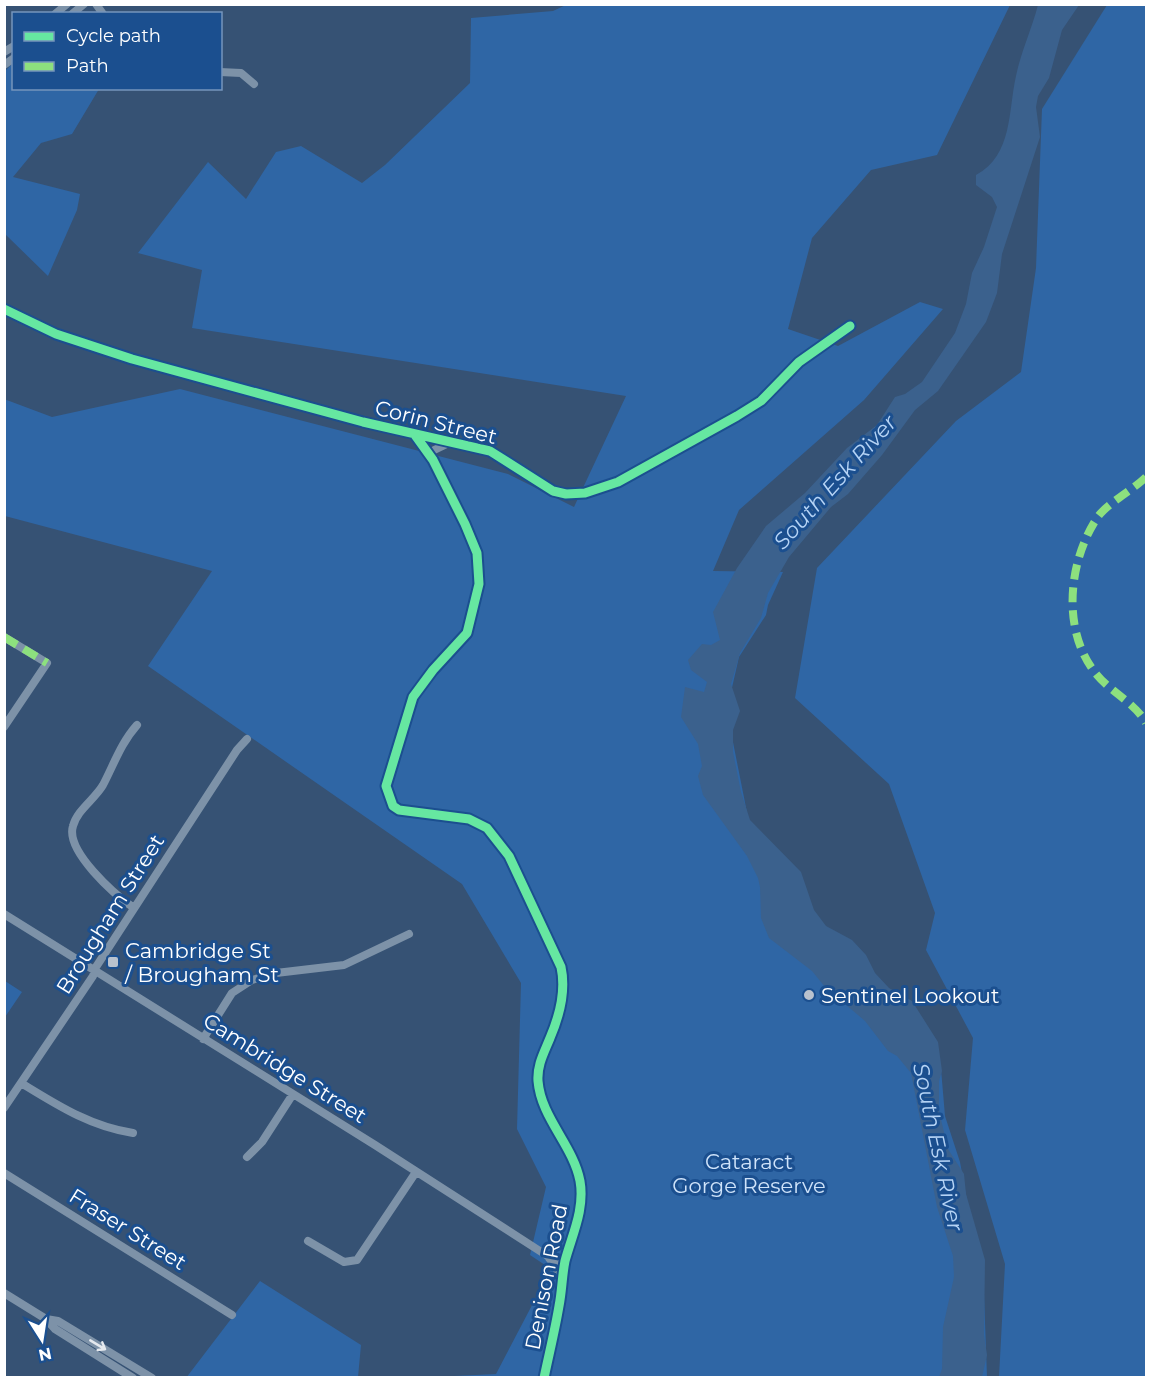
<svg xmlns="http://www.w3.org/2000/svg" width="1151" height="1382" font-family="Montserrat,sans-serif">
  <rect width="100%" height="100%" fill="#365274"/>
  <path fill="#2f66a5" d="M568 4 1010 5 937 155 871 170 812 238 788 329 838 346 920 302 943 309 864 400 739 510 713 571 783 572 768 605 766 615 739 657 731 692V732L760 878 941 1069 945 1116 960 1162 984 1294 987 1377H433L496 1374 551 1269 530 1255 546 1187 517 1129 521 983 462 884 148 666 212 571 5 516 4 399 52 417 180 389 508 474 574 507 626 396 192 328 202 270 138 253 208 162 246 199 276 152 301 146 362 183 385 165 470 83 471 18 553 11Z
    M1107 5H1146V1377H999L1005 1264 965 1130 973 1038 926 950 935 913 889 784 795 698 817 568 956 421 1021 372 1036 268 1042 109Z
    M13 63 14 88 99 89 72 134 41 143 13 177 80 194 77 210 48 276 5 234V71Z
    M5 981 22 992 5 1017Z
    M260 1281 361 1345 358 1377 186 1378Z"/>
  <path fill="#3b618d" d="M1038 5H1079L1062 30 1049 78 1038 96 1036 107 1040 137 1002 254 997 293 986 322 938 391 915 410 882 455 848 494 831 507 789 557 768 593 761 618 740 653 731 684 740 711 733 730V752L741 792 750 820 801 872 814 910 826 926 852 940 866 955 875 973 889 988 912 1001 938 1042 942 1071 939 1081V1111L948 1149 964 1174 966 1194 985 1260 984 1335 987 1355 982 1377H939L942 1369 943 1327 954 1277 953 1256 937 1207 911 1073 897 1056 888 1051 865 1021 825 987 812 971 769 938 761 918 760 887 758 878 747 856 703 795 698 776 702 766 698 744 681 717 685 687 704 692 707 682 691 670 688 660 702 644 711 645 720 640 713 612 737 568 766 526 805 493 847 448 877 425 895 397 905 394 922 382 955 333 966 304 972 273 984 247 997 207 992 197 976 185V175C1013 155 1008 111 1016 76 1021 52 1032 28 1038 5Z"/>
  <g fill="none" stroke-linecap="round" stroke-linejoin="round">
    <path stroke="#7d92a8" stroke-width="8" d="M96 4 103 14
      M55 14 67 4
      M72 14 84 4
      M4 52 14 46
      M4 65 14 58
      M220 72 241 73 254 84
      M4 309 56 334 132 359 363 422 490 451 553 491 566 494 585 493 618 482 737 416 761 401 799 362 850 326
      M415 435 433 460 465 524 477 553 479 584 467 633 433 670 413 697 386 786 393 806 399 810 469 819 487 828 509 856 561 967C566 990 559 1017 550 1038 544 1053 537 1065 538 1081 541 1118 573 1145 580 1181 585 1209 572 1235 565 1261 562 1276 562 1291 559 1306 555 1330 549 1354 544 1378
      M428 453 451 442
      M4 637 47 663 4 727
      M134 908C115 895 65 851 73 826 77 810 95 799 103 785 114 764 121 743 137 725
      M4 914 375 1145 546 1255 565 1263
      M203 1039 232 993 252 980 276 973 344 965 409 934
      M21 1083C57 1105 91 1127 133 1133
      M4 1108 93 976 96 967 237 750 247 739
      M247 1157 262 1142 293 1094
      M4 1173 232 1315
      M308 1241 344 1262 357 1260 416 1172
      M549 1258 556 1267 561 1281
      M4 1293 46 1319 55 1329 133 1378
      M46 1319 58 1321 152 1378"/>
    <path stroke="#8de07e" stroke-width="8" stroke-dasharray="15 8" stroke-linecap="butt" d="M1146 477C1133 490 1106 504 1097 518 1068 562 1061 632 1097 675 1111 692 1136 704 1146 723
      M4 637 47 663"/>
    <g stroke="#1b4f8f" stroke-width="13">
      <path id="cycleway" d="M4 309 56 334 132 359 363 422 490 451 553 491 566 494 585 493 618 482 737 416 761 401 799 362 850 326
        M415 435 433 460 465 524 477 553 479 584 467 633 433 670 413 697 386 786 393 806 399 810 469 819 487 828 509 856 561 967C566 990 559 1017 550 1038 544 1053 537 1065 538 1081 541 1118 573 1145 580 1181 585 1209 572 1235 565 1261 562 1276 562 1291 559 1306 555 1330 549 1354 544 1378"/>
    </g>
    <use href="#cycleway" stroke="#66e7a1" stroke-width="9"/>
  </g>
  <defs><path id="oneway-shaft" d="M-6 0H5M1.5-3L5.5 0L1.5 3" fill="none" stroke-width="1.6" stroke-linecap="round" stroke-linejoin="round" transform="scale(1.5)"/></defs>
  <use stroke="#e5e9ee" href="#oneway-shaft" transform="translate(98 1345) rotate(31)"/>
  <g fill="#b9c2ce" stroke="#1b4f8f" stroke-width="2">
    <rect x="107" y="956" width="12" height="12" rx="3"/>
    <circle cx="809" cy="995" r="6"/>
  </g>
  <g text-anchor="middle" dominant-baseline="central" stroke-width="6" stroke-linejoin="round" paint-order="stroke">
    <g font-size="21" fill="#fff" stroke="#1b4f8f">
      <text transform="translate(436 422) rotate(14)">Corin Street</text>
      <text transform="translate(110 914) rotate(-58)">Brougham Street</text>
      <text transform="translate(285 1068) rotate(32)">Cambridge Street</text>
      <text transform="translate(128 1229) rotate(32)">Fraser Street</text>
      <text transform="translate(546 1277) rotate(-79)">Denison Road</text>
    </g>
    <g font-size="21" fill="#fff" stroke="#1b4f8f" text-anchor="start">
      <text x="125" y="950">Cambridge St<tspan x="125" dy="24">/ Brougham St</tspan></text>
      <text x="821" y="995">Sentinel Lookout</text>
    </g>
    <g font-size="21" fill="#cfe3fa" stroke="#1b4f8f">
      <text x="749" y="1161">Cataract<tspan x="749" dy="24">Gorge Reserve</tspan></text>
    </g>
    <g font-size="22" font-style="italic" fill="#b5d3f5" stroke="#1b4f8f">
      <text transform="translate(835 482) rotate(-48)">South Esk River</text>
      <text transform="translate(938 1147) rotate(78)">South Esk River</text>
    </g>
  </g>
  <rect width="1151" height="1382" fill="none" stroke="#ffffff" stroke-width="12"/>
  <rect x="12" y="12" width="210" height="78" fill="#1b4f8f" stroke="#7695bc" stroke-width="1.5"/>
  <rect x="24" y="32" width="30" height="9" fill="#66e7a1" stroke="#7695bc" stroke-width="1.5"/>
  <text x="66" y="42" font-size="18" fill="#ffffff">Cycle path</text>
  <rect x="24" y="62" width="30" height="9" fill="#8de07e" stroke="#7695bc" stroke-width="1.5"/>
  <text x="66" y="72" font-size="18" fill="#ffffff">Path</text>
  <g transform="translate(42 1340) rotate(168)" stroke="#1b4f8f" stroke-width="4.5" paint-order="stroke">
  <path d="M0-4.5L10 22L0 15L-10 22Z" fill="#ffffff"/>
  <text y="-9" font-size="16" font-weight="bold" text-anchor="middle" fill="#ffffff">N</text>
  </g>
</svg>
